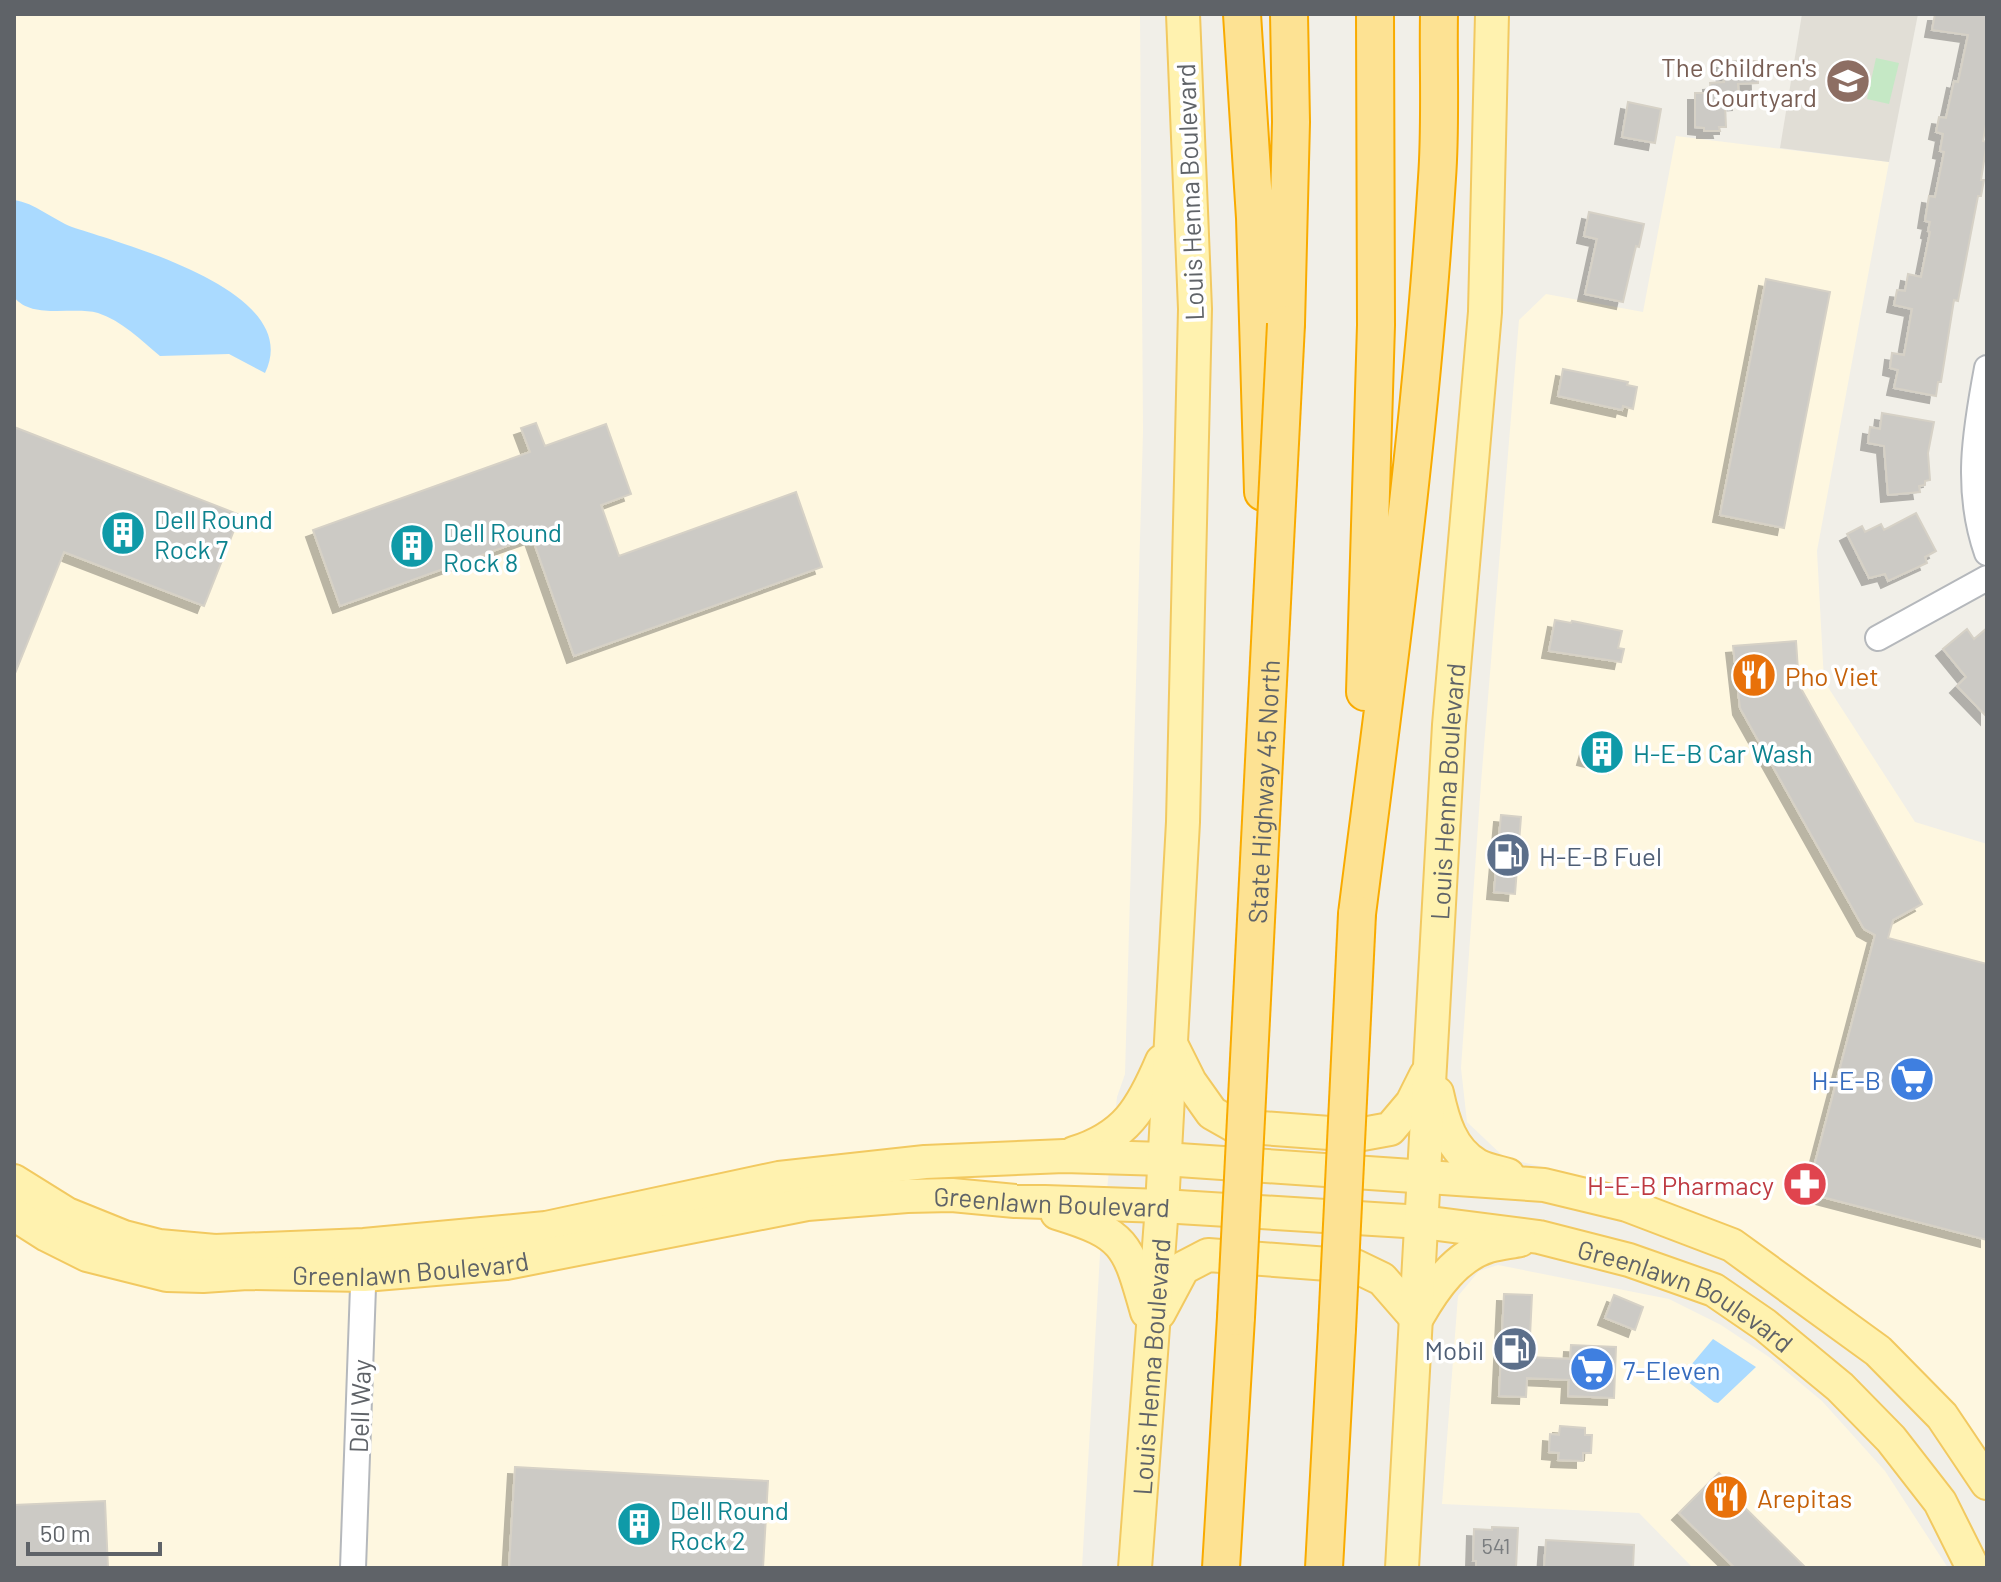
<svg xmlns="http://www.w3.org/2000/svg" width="2001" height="1582" font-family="Barlow,sans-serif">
  <defs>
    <filter id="shadow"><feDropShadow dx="-7" dy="7" stdDeviation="0" flood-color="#0004"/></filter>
  </defs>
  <rect width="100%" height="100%" fill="#f1efe8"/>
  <path fill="#fef7e0" d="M14 14H1140L1143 432 1125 1074 1117 1097 1100 1254 1082 1568H14Z
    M1676 136 1889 162 1817 551 1824 681 1915 822 1987 844V1453L1866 1321 1760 1246 1719 1223 1625 1186 1505 1158 1467 1122 1461 1068 1481 783 1519 320 1546 294 1643 312Z
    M1498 1265 1669 1299 1721 1325 1769 1357 1822 1401 1885 1471 1948 1568H1693L1639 1513 1442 1504 1458 1296 1479 1271Z"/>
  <path fill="#e1ded6" d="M1802 14H1918L1889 162 1780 148Z"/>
  <path fill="#c5e8c5" d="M1876 58 1899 63 1889 104 1867 99Z"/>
  <path fill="#aadaff" d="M14 200C35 203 52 219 72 227 125 245 305 291 265 373L229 354 160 356C141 340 122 321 98 313 73 306 32 320 14 297Z
    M1713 1339 1756 1367 1718 1403 1714 1402 1687 1381 1686 1371Z"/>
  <path fill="#cccac5" stroke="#d6d1c6" stroke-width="2" filter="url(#shadow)" d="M1935 14H1987V119L1983 141 1987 142 1981 180H1984L1981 196H1978L1958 301 1954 300 1941 382H1938L1936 396 1894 388 1898 370 1890 368 1892 353 1904 355 1912 309 1894 305 1897 290 1905 291 1908 274 1921 277 1930 232 1928 231 1930 222 1925 221 1929 196 1935 197 1944 152 1940 151 1943 134 1936 132 1939 117 1946 118 1954 81 1958 82 1968 35 1932 30Z
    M1723 61H1757L1758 83 1738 84 1739 103 1725 104 1726 127H1719L1720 131H1704V128L1695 127V93H1711L1710 83 1724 82Z
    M1628 102 1661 109 1655 143 1622 137Z
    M1589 212 1644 224 1639 247 1636 246 1623 302 1585 294 1597 239 1584 236Z
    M1766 279 1830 292 1784 528 1720 515Z
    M1563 369 1628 382 1627 385 1637 387 1633 409 1623 406 1622 410 1558 396Z
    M1882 413 1934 422 1928 453 1930 480 1925 481V485L1919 486 1920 492 1888 495 1884 446 1868 443 1870 427 1880 429Z
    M536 423 545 446 606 424 631 494 601 505 619 556 796 492 822 567 574 656 532 537 340 606 313 530 530 452 521 428Z
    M14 427 240 515 204 606 64 552 14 676Z
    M1916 513 1936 551 1925 557 1927 563 1888 581 1885 574 1869 578 1847 534 1862 526 1865 532 1881 524 1884 530Z
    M1555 620 1571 623 1572 621 1622 631 1618 648 1624 649 1621 662 1549 651Z
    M1987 628V717L1957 686 1966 677 1943 649 1967 629 1974 639Z
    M1796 641 1799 685 1922 904 1893 920 1888 938 1987 964V1240L1807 1193 1875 935 1864 929 1740 708 1733 646Z
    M1590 737 1621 745 1615 766 1584 758Z
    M1501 815 1521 817 1515 894 1494 892Z
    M1504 1294 1532 1295 1529 1357 1570 1359 1571 1345 1616 1347 1614 1398 1568 1396 1569 1380 1527 1378 1526 1397 1499 1396Z
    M1614 1295 1643 1307 1635 1330 1605 1318Z
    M1560 1426 1585 1428V1435H1592L1591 1453H1583V1461L1558 1460 1559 1453 1549 1452 1550 1434 1559 1435Z
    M515 1467 768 1481 763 1568H509Z
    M1719 1473 1734 1487 1729 1492 1806 1568H1735L1679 1513Z
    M105 1501 108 1568H14V1505Z
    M1492 1527 1518 1528 1516 1568H1476V1561H1473L1474 1529 1492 1530Z
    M1546 1540 1634 1545 1633 1568H1544Z"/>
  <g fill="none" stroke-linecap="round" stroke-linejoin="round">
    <g stroke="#b5b8bc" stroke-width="28">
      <path id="minor" d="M1987 368C1975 432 1965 490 1987 553
        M1878 638 1987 578
        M353 1568 364 1259"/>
    </g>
    <g stroke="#f2c960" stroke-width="36">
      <g id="major">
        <path d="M1172 1046 1190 1082 1212 1113 1235 1126 1357 1135 1390 1129 1412 1103 1426 1075"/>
        <path d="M1437 1093C1443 1121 1451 1150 1477 1165 1486 1170 1498 1172 1508 1175"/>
        <path d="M1074 1153C1126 1137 1142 1108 1162 1061"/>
        <path d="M14 1181 67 1214 124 1237 159 1246 215 1251 364 1245 546 1228 779 1178 925 1162 1064 1156 1164 1159 1544 1185 1627 1205 1732 1245 1878 1351 1942 1416 1987 1483"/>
        <path d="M1057 1213C1126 1234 1128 1245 1147 1312"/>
        <path id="s1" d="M14 1214 47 1235 87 1255 167 1275 203 1276 247 1273 364 1275 506 1263 807 1204 907 1196 952 1195 1015 1201 1162 1206 1422 1222 1539 1237 1629 1260 1714 1290 1765 1325 1840 1387 1891 1439 1940 1502 1973 1568"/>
        <path d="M1159 1313 1183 1268 1208 1255 1355 1266 1382 1279 1416 1318"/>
        <path d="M1418 1316C1434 1288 1456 1256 1489 1246 1499 1243 1510 1242 1520 1240"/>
        <path id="s2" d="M1135 1568 1162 1206 1183 822 1195 309 1183 14"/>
        <path id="s3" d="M1402 1568 1449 725 1485 312 1492 14"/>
      </g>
    </g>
    <g stroke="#f9ab00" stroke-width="40">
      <path id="highway" d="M1242 14 1255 218 1263 492
        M1286 324 1291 122 1289 14
        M1365 692 1376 325 1375 14
        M1357 914C1388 669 1422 424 1437 178 1441 124 1438 68 1439 14
        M1221 1568 1236 1317
        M1324 1568 1337 1329"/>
    </g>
    <use href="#minor" stroke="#fff" stroke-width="24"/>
    <use href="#major" stroke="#fff2af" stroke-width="32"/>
    <use href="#highway" stroke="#fde293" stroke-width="36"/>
    <g stroke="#f9ab00" stroke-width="40" stroke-linecap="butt">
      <g id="highway-bridge">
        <path id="s4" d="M1236 1317 1286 324"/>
        <path d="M1337 1329 1357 914"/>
      </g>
    </g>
    <use href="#highway-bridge" stroke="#fde293" stroke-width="36"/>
  </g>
  <defs>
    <g id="school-disc" transform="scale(2.3)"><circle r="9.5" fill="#8d6e63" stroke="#fff"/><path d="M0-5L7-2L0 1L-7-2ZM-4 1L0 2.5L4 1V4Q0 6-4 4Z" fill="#fff"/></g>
    <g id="building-disc" transform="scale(2.3)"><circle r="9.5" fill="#0f9aa8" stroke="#fff"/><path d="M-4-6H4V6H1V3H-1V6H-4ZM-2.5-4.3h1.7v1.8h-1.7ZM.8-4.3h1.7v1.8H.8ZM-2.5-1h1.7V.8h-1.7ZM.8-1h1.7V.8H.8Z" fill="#fff"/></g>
    <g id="restaurant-disc" transform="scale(2.3)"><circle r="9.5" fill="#e8710a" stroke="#fff"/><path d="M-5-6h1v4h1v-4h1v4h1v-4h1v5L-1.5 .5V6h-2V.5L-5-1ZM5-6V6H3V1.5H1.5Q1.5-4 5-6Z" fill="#fff"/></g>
    <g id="fuel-disc" transform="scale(2.3)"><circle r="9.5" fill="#5c6f8a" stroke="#fff"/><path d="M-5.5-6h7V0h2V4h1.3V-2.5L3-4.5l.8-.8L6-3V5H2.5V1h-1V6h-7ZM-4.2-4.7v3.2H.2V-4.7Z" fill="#fff"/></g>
    <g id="supermarket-disc" transform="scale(2.3)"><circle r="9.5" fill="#3f7fe0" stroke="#fff"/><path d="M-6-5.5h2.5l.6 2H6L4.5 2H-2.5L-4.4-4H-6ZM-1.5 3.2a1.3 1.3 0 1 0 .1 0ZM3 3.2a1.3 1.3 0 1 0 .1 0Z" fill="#fff"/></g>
    <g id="pharmacy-disc" transform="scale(2.3)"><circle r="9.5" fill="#e0444e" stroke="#fff"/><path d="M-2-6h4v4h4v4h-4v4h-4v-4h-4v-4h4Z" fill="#fff"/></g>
  </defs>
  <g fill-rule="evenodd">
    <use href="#school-disc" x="1848" y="81"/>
    <use href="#building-disc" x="123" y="533"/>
    <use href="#building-disc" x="412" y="546"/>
    <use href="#restaurant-disc" x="1754" y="675"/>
    <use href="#building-disc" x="1602" y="752"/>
    <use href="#fuel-disc" x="1508" y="855"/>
    <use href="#supermarket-disc" x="1912" y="1079"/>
    <use href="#pharmacy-disc" x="1805" y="1184"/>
    <use href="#fuel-disc" x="1515" y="1349"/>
    <use href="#supermarket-disc" x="1592" y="1369"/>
    <use href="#restaurant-disc" x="1726" y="1497"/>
    <use href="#building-disc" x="639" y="1524"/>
  </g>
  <g text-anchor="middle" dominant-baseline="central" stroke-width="7" stroke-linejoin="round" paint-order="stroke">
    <g font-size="22" fill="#7a7d7f">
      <text x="1496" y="1545">541</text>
    </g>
    <g font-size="26" fill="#785e54" stroke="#fff" text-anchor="end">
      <text x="1817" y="66">The Children's<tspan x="1817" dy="30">Courtyard</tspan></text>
    </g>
    <g font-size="26" fill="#5f6368" stroke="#fff">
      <text transform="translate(1189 192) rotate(-92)">Louis Henna Boulevard</text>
      <text stroke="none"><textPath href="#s4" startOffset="526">State Highway 45 North</textPath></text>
      <text stroke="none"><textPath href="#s3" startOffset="778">Louis Henna Boulevard</textPath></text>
      <text stroke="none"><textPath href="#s1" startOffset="1058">Greenlawn Boulevard</textPath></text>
      <text stroke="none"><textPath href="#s1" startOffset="410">Greenlawn Boulevard</textPath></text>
      <text stroke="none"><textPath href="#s1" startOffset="1706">Greenlawn Boulevard</textPath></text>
      <text stroke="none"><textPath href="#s2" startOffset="202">Louis Henna Boulevard</textPath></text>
      <text transform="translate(359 1406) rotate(-88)">Dell Way</text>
    </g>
    <g font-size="26" fill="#0d838f" stroke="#fff" text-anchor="start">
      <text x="154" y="518">Dell Round<tspan x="154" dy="30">Rock 7</tspan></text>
      <text x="443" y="531">Dell Round<tspan x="443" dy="30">Rock 8</tspan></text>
      <text x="1633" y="752">H-E-B Car Wash</text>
      <text x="670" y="1509">Dell Round<tspan x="670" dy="30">Rock 2</tspan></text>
    </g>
    <g font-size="26" fill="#c56008" stroke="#fff" text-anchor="start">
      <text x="1785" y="675">Pho Viet</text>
      <text x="1757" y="1497">Arepitas</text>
    </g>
    <g font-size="26" fill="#4e5e75" stroke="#fff" text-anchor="start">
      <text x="1539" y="855">H-E-B Fuel</text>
      <text x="1484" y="1349" text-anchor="end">Mobil</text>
    </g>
    <g font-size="26" fill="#366cbe" stroke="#fff" text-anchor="end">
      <text x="1881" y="1079">H-E-B</text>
      <text x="1623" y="1369" text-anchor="start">7-Eleven</text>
    </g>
    <g font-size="26" fill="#be3a42" stroke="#fff" text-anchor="end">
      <text x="1774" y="1184">H-E-B Pharmacy</text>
    </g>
  </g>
  <rect width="2001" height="1582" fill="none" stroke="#5f6368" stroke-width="32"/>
  <path d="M28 1542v12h132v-12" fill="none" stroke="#5f6368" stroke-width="4"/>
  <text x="40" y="1542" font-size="24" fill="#5f6368" stroke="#ffffff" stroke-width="6" paint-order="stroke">50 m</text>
</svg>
